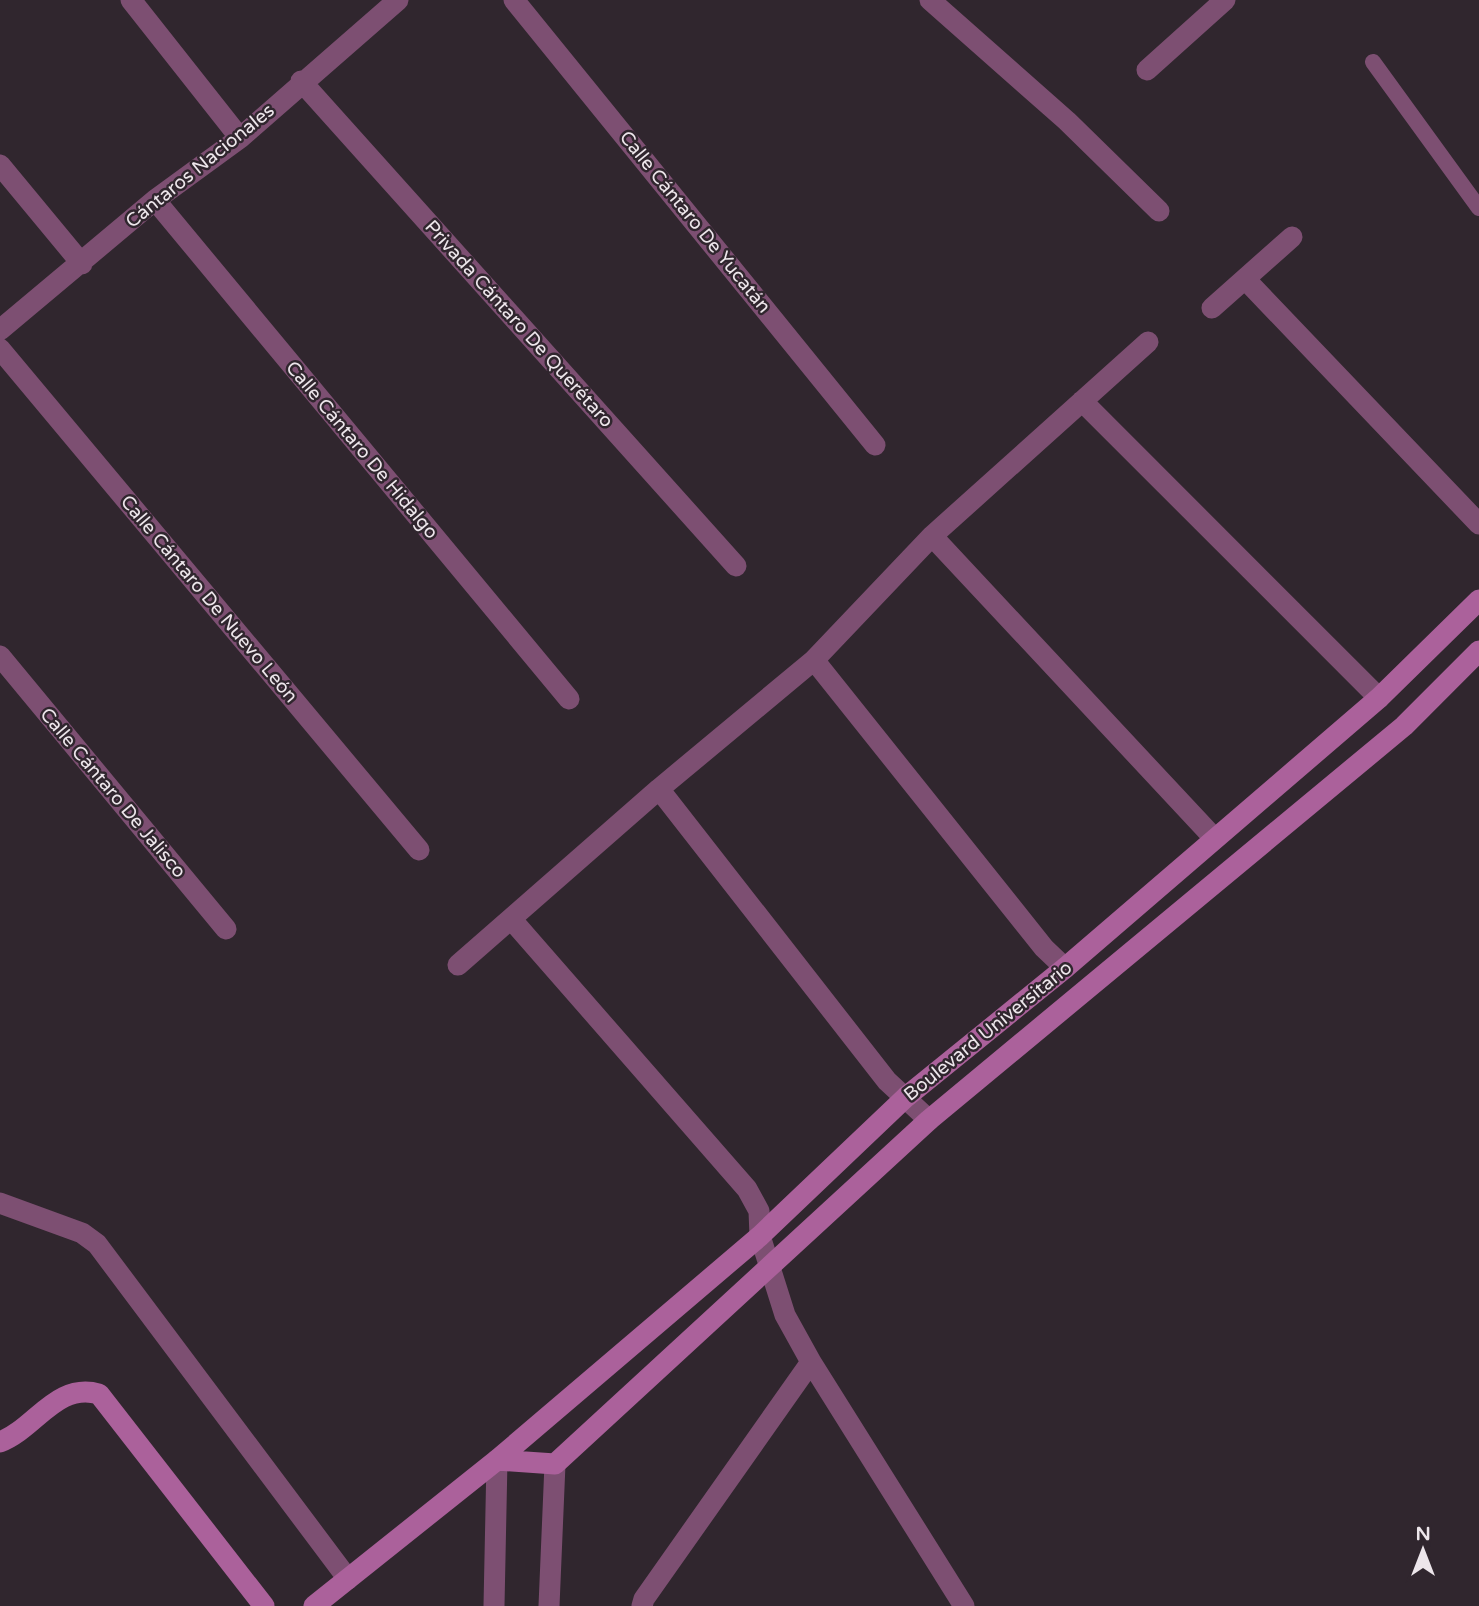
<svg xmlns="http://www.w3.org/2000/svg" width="1479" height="1606" font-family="'Varela Round',sans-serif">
  <rect width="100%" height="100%" fill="#30262e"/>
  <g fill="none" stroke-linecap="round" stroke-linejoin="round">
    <path stroke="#7d4f72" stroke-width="16" d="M1373 62 1479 208"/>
    <path stroke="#7d4f72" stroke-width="21" d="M131 0 240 138
      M514 0 875 445
      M930 0 1067 121 1159 211
      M1147 70 1225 0
      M301 81 736 566
      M0 165 82 264
      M155 200 569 699
      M1246 280 1479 524
      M1212 308 1292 237
      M0 330 155 200 240 138 398 0
      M0 349 419 850
      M1082 401 1379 698
      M932 536 1214 838
      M0 656 226 929
      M814 660 1044 948 1065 968
      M659 789 887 1081 929 1120
      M512 920 747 1189 759 1211 760 1236 785 1315 811 1362 964 1606
      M458 965 659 789 814 660 932 536 1148 342
      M0 1203 82 1233 97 1244 348 1579
      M494 1606 497 1460
      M549 1606 555 1464
      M642 1606 644 1599 811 1362"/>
    <path stroke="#ab619b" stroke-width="21" d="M0 1442C36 1428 56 1382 99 1394L264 1606
      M497 1460 555 1464 929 1120 1404 726 1479 651
      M314 1606 497 1460 760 1236 906 1097 1065 968 1379 698 1479 600"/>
  </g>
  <g text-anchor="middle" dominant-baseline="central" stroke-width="5" stroke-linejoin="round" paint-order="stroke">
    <g font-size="19" fill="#ede6eb" stroke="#30262e">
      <text transform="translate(200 166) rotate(-39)">Cántaros Nacionales</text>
      <text transform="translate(695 222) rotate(51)">Calle Cántaro De Yucatán</text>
      <text transform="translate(519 324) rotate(48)">Privada Cántaro De Querétaro</text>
      <text transform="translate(362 450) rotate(50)">Calle Cántaro De Hidalgo</text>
      <text transform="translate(209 599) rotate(50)">Calle Cántaro De Nuevo León</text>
      <text transform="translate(113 793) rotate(50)">Calle Cántaro De Jalisco</text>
      <text transform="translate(988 1031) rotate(-39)">Boulevard Universitario</text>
    </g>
  </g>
  <g transform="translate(1423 1550)" stroke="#30262e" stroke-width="5" paint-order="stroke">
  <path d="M0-5L12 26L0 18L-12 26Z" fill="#ede6eb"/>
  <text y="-10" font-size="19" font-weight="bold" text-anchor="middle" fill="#ede6eb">N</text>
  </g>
</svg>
